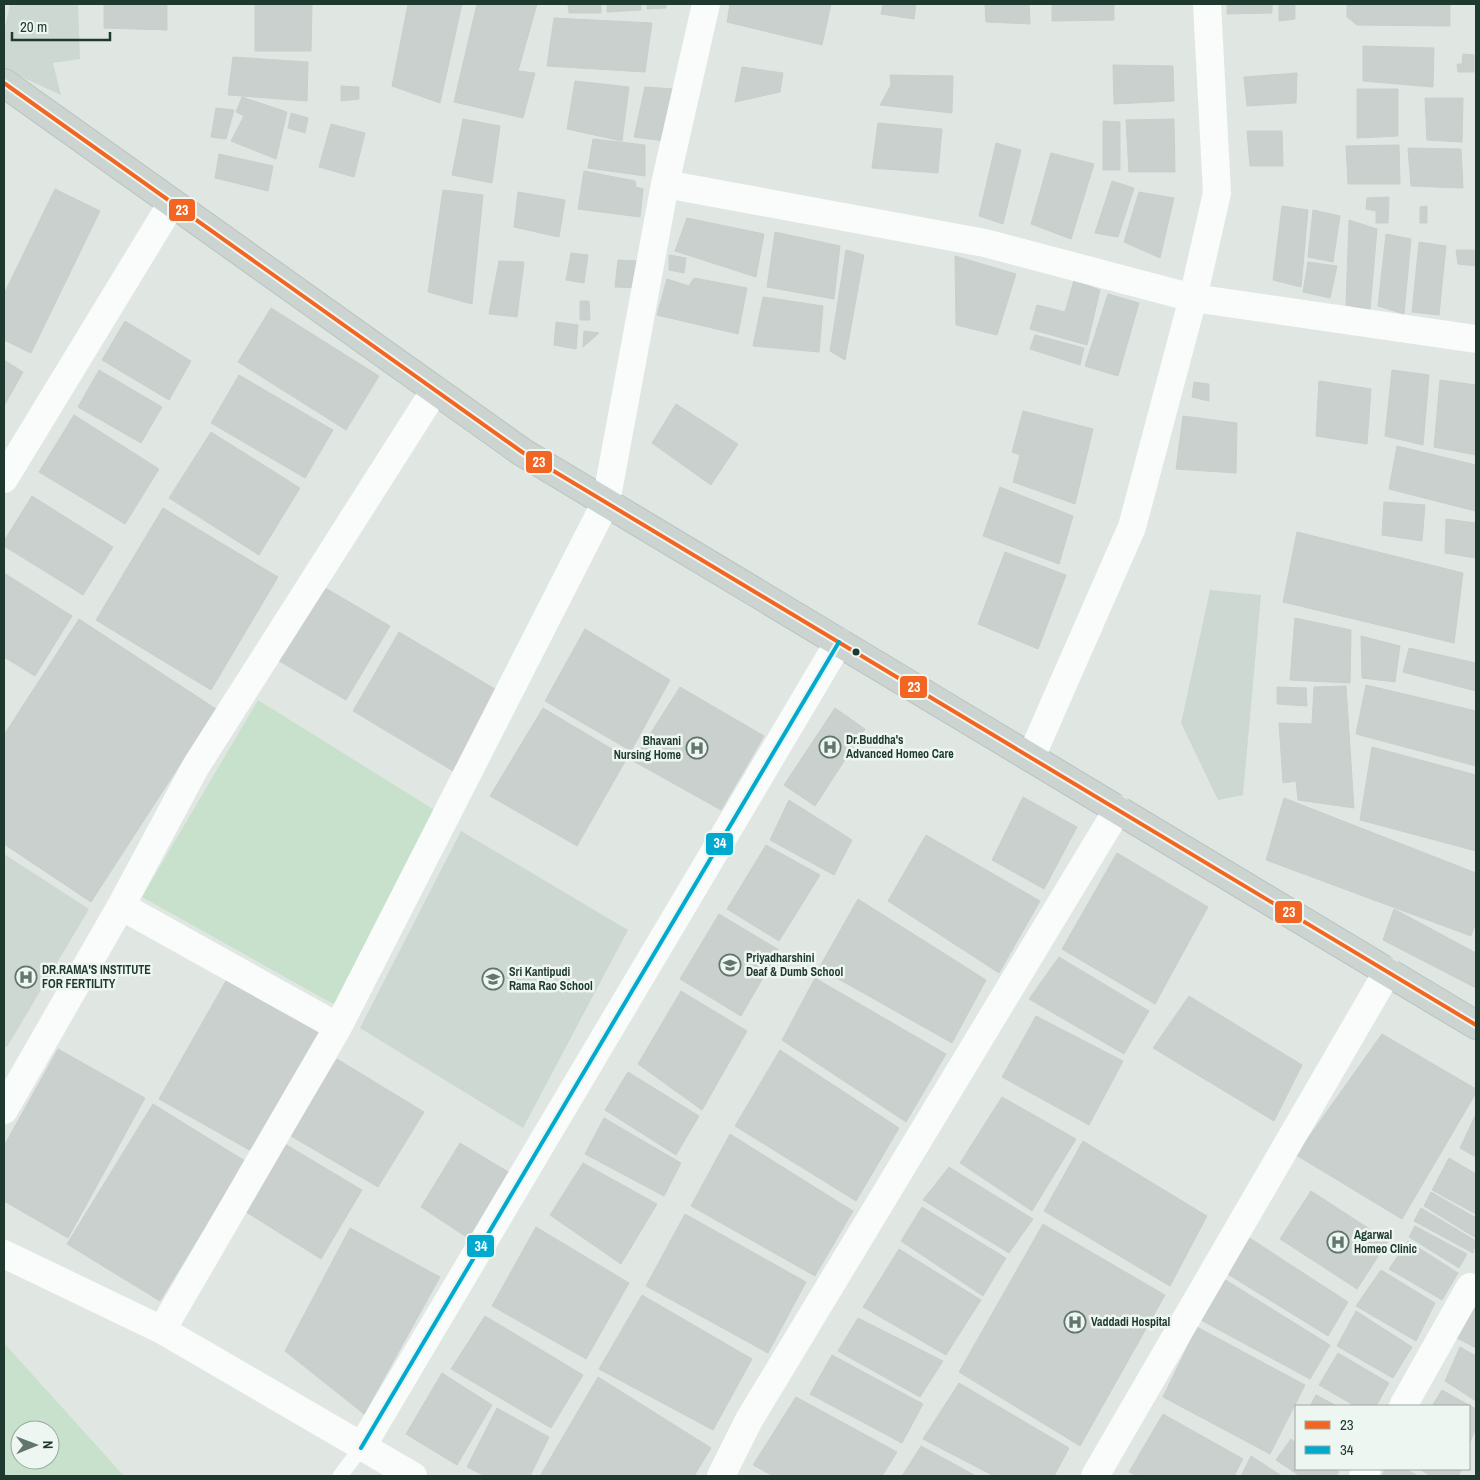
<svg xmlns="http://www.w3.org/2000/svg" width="1480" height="1480" font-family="'Archivo Narrow',sans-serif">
  <rect width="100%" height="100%" fill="#e0e7e3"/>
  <path fill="#cdd8d2" d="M10 4H78L80 59 53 63 61 95 4 69V31Z
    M1210 590 1261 595 1243 795 1218 800 1181 723Z
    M461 831 628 930 523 1128 360 1028Z
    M4 854 89 909 7 1047 4 1045Z"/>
  <path fill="#c8e1cc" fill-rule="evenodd" d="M258 700 441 814 335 1005 142 897Z
    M4 1343 124 1476H4ZM20 1430H50V1460H20Z"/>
  <path fill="#cad0cd" stroke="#c9cfcc" d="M104 4H167V30L104 28Z
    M255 4H312L311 51H255Z
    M408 4H462L440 103 392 86Z
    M477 4H537L518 71 535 73 523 118 454 102Z
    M568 4H601V13H569Z
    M607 4H641V10L607 12Z
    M647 4H666V8L647 9Z
    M730 4H831L822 45 727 22Z
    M883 4H916L914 19 881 14Z
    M985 4H1029L1030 24 986 22Z
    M1052 4H1114V20L1052 21Z
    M1227 4H1272V13L1227 14Z
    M1279 4H1295V19L1279 21Z
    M1347 4H1450V26L1357 25 1347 17Z
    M554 18 652 23 645 72 547 66Z
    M1363 46 1434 48 1433 87 1363 81Z
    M1463 54 1474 55V72H1458L1457 64H1462Z
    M233 57 308 62 307 101 228 95Z
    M1113 65 1173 66 1174 101 1114 104Z
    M742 67 783 73 780 92 735 102Z
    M1297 73 1296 103 1247 106 1244 77Z
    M890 75 953 76 952 113 880 105 891 85Z
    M575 81 629 87 622 141 567 129Z
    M341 86 359 87V99L341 101Z
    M645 87 675 89 666 141 634 137Z
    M1357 89H1398V136L1357 138Z
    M242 97 287 112 276 159 231 141 244 116 236 112Z
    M1425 98H1463L1462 142 1427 140Z
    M216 108 234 110 226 139 211 137Z
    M291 113 308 118 305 133 288 128Z
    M463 119 500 126 492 183 452 175Z
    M1174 119 1175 172H1129L1126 120Z
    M1103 121 1120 122V170H1103Z
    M878 123 942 129 938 173 872 168Z
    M331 124 365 133 354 177 319 167Z
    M1247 131H1282L1283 166H1250Z
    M593 139 645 145V176L588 168Z
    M996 143 1021 150 1003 224 979 216Z
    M1399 145 1400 184H1348L1346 146Z
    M1408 148 1461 149 1463 188 1411 186Z
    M1051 153 1094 164 1071 239 1031 224Z
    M219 154 273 166 268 191 215 178Z
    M584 171 635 181 636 187 643 189 640 217 578 209Z
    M1112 181 1134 188 1118 237 1095 233Z
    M55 189 100 211 31 353 4 340V294Z
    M443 190 483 195 472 304 428 292Z
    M518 192 565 200 559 237 514 227Z
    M1139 192 1174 198 1160 258 1124 242Z
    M1389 197 1388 223H1376V211L1366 209 1367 198Z
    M1282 206 1308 210 1301 287 1273 280Z
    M1427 206V223H1420V207Z
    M1313 210 1340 216 1333 262 1308 257Z
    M687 218 764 234 756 277 675 251Z
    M1349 220 1377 229 1370 310 1346 305Z
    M775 232 840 246 834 299 767 287Z
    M1386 234 1411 239 1404 314 1378 306Z
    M1419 242 1446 246 1439 315 1412 312Z
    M846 250 864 255 845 360 830 351Z
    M1456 250H1476V266L1458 264Z
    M571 253 588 255 584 283 566 280Z
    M669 255 686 258 684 273 669 270Z
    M955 256 1016 274 997 335 956 325Z
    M618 260 640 261 638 288 615 287Z
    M499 261 524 262 517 317 489 314Z
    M1308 262 1337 266 1330 298 1303 292Z
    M694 278 747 288 738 334 657 315 667 279 689 286Z
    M1074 280 1100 290 1087 345 1030 329 1037 305 1065 312Z
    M1108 294 1139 303 1118 376 1085 366Z
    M763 297 823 306 819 352 753 346Z
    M580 301H589L590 320H580Z
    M271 308 379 376 346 430 238 362Z
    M125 321 191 361 169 400 102 360Z
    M556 322 578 325 576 349 554 345Z
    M584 331 599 333 583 347Z
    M1035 335 1084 348 1080 365 1030 349Z
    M4 360 23 372 4 406Z
    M99 370 162 407 141 443 78 407Z
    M1392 370 1429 375 1423 445 1385 436Z
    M239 375 333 430 305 478 211 423Z
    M1440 380 1476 385V455L1434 447Z
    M1319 381 1371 389 1367 444 1316 436Z
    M1194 382 1209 384V401L1192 397Z
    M1406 398H1424L1421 441 1403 437Z
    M1323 402 1344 403V423H1322Z
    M676 404 738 444 711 485 652 443Z
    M1023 411 1093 429 1075 504 1013 482 1020 455 1012 452Z
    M74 415 159 469 125 524 39 472Z
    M1183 416 1237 423 1236 473 1176 469Z
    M211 432 300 488 259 555 169 498Z
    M1397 446 1476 465 1475 511 1389 489Z
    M1000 487 1073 516 1059 564 983 536Z
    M32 496 113 547 83 595 4 546V541Z
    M1384 502 1425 505 1422 541 1382 535Z
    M163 508 278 577 211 690 96 620Z
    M1446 519 1476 523V558L1445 553Z
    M1297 532 1463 573 1454 643 1283 602Z
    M1005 552 1066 575 1038 649 978 624Z
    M4 573 72 616 35 676 4 657Z
    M322 586 390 626 346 700 279 661Z
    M1295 618 1351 630 1350 683 1290 680Z
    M79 619 216 709 91 902 4 844V735Z
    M585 629 670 680 631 751 545 701Z
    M399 632 500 692 453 771 353 711Z
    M1361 636 1400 646 1395 682 1362 678Z
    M1409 648 1476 663V691L1403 672Z
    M1366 685 1476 711V766L1356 734Z
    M1346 686 1354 808 1298 800 1296 781 1283 783 1279 723 1312 724 1314 687Z
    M680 687 764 736 721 810 633 761Z
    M1277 687 1306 688 1307 706 1277 704Z
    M543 708 627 758 577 846 490 796Z
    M835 708 865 729 815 806 784 785Z
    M1372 747 1476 775V851L1360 820Z
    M1023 797 1077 827 1044 889 992 860Z
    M1284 798 1476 873V922L1471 936 1266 860Z
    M789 800 852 840 834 875 770 840Z
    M926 835 1040 901 999 973 888 901Z
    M766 845 820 875 779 941 727 909Z
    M1117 853 1208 907 1155 1004 1062 949Z
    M858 899 986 980 952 1043 819 968Z
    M1394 909 1476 953V982L1474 987 1383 940Z
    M719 914 779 950 741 1016 680 979Z
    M1059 957 1149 1011 1124 1054 1029 999Z
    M815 978 946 1054 906 1122 782 1040Z
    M227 979 321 1032 253 1152 159 1099Z
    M681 991 747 1031 702 1110 638 1064Z
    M1189 996 1302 1065 1274 1121 1153 1048Z
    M1036 1016 1123 1061 1089 1125 1002 1077Z
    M1382 1034 1476 1089V1093L1402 1219 1296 1155Z
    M58 1049 145 1098 68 1238 4 1201V1146Z
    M780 1050 899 1128 856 1201 735 1126Z
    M337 1059 424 1112 378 1187 291 1136Z
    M628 1072 699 1116 676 1155 605 1110Z
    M1002 1097 1076 1139 1032 1211 960 1163Z
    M153 1104 245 1161 160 1301 67 1244Z
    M1476 1114V1157L1460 1148Z
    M604 1118 681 1163 664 1196 585 1154Z
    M730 1134 853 1211 815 1276 691 1206Z
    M1083 1141 1207 1216 1170 1286 1044 1211Z
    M460 1143 510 1173 471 1240 421 1207Z
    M285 1144 362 1190 321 1259 243 1210Z
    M1449 1158 1476 1174V1214L1432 1190Z
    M583 1163 657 1204 621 1264 550 1215Z
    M949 1167 1033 1219 1009 1253 923 1200Z
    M1311 1191 1388 1241 1357 1289 1280 1239Z
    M1431 1192 1476 1218V1238L1424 1206Z
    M922 1207 1006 1258 983 1296 901 1241Z
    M1421 1208 1476 1241 1473 1253 1414 1221Z
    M685 1214 806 1282 768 1353 646 1286Z
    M1043 1224 1165 1295 1080 1446 959 1372Z
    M1415 1226 1467 1254 1459 1268 1409 1237Z
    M536 1227 629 1283 586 1359 492 1306Z
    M350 1228 440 1277 364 1414 285 1351Z
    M1248 1237 1348 1302 1328 1336 1226 1273Z
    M1408 1241 1458 1273 1442 1300 1389 1269Z
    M899 1249 981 1300 946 1355 863 1307Z
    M1381 1270 1435 1303 1416 1341 1356 1306Z
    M1224 1279 1330 1345 1310 1379 1199 1319Z
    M642 1295 752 1359 713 1430 599 1369Z
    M1476 1301V1348L1455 1337Z
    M1356 1311 1412 1347 1393 1378 1337 1346Z
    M485 1316 583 1375 551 1428 451 1369Z
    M858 1318 943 1361 920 1397 838 1351Z
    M1197 1327 1305 1385 1270 1454 1163 1397Z
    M1460 1347 1476 1356V1401L1445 1381Z
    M1338 1353 1389 1383 1376 1406H1355L1319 1385Z
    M832 1355 923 1404 902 1443 810 1394Z
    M442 1373 492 1405 457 1465 406 1434Z
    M598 1377 711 1448 694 1476H540Z
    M959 1383 1069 1448 1054 1476H994L923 1439Z
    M1442 1390 1476 1409V1428L1469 1444V1406H1432Z
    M1316 1395 1337 1406H1310Z
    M796 1397 897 1452 882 1476H773L753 1465Z
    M497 1408 549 1437 530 1476H485L467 1467Z
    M1163 1414 1243 1459 1234 1476H1138L1129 1472Z
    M1291 1439 1296 1443V1469H1335L1339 1472 1336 1476H1300L1276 1460Z
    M921 1446 976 1476H902Z
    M1251 1456 1282 1476H1241Z
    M1385 1469H1406L1418 1476H1382Z
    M1420 1469H1462L1458 1476H1430Z"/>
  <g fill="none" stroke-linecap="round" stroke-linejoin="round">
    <g stroke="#bac3bf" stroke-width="30">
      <path id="primary" d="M4 83 522 452 1476 1025"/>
    </g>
    <path stroke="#fafbfb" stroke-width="15" d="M340 1476 361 1448"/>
    <path stroke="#fafbfb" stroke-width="28" d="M665 184 985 243 1193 298 1476 339
      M4 479 172 203
      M1031 757 1132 527 1193 298 1217 193 1207 4
      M121 906 338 1027
      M4 1110 121 906 196 766 435 390
      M4 1254 162 1330 413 1476
      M162 1330 338 1027 606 502 665 184 706 4
      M1403 1406 1470 1287 1476 1289
      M361 1448 839 642
      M721 1476 749 1420 1118 809
      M1095 1476 1388 971
      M1363 1476 1367 1469"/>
    <use href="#primary" stroke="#cbd4d0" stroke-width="28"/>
    <g stroke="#edf6f0" stroke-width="8">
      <path id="bus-1" d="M4 83 522 452 1476 1025"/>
    </g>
    <g stroke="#edf6f0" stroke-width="8">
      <path id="bus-2" d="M361 1448 839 642"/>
    </g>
    <use href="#bus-1" stroke="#f26522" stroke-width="4"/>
    <use href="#bus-2" stroke="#00a9ce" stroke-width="4"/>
  </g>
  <defs>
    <g id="hospital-ring" transform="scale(1.125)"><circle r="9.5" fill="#edf6f0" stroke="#62766d" stroke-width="1.5"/><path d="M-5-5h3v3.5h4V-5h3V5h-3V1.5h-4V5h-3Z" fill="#62766d"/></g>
    <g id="school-ring" transform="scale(1.125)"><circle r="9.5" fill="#edf6f0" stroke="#62766d" stroke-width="1.5"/><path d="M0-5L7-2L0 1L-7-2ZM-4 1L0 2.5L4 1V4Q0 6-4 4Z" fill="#62766d"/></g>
  </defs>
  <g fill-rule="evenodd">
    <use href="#hospital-ring" x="830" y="747"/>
    <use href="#hospital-ring" x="697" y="748"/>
    <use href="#school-ring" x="730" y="965"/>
    <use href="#hospital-ring" x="26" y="977"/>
    <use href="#school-ring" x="493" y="979"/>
    <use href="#hospital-ring" x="1338" y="1242"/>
    <use href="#hospital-ring" x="1075" y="1322"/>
  </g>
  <circle fill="#1e392e" stroke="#edf6f0" stroke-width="2" cx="856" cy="652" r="4.5"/>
  <g text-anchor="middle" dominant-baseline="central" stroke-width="5" stroke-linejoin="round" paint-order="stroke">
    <g font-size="12" font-weight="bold" fill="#1e392e" stroke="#edf6f0" text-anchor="start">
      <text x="846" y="740">Dr.Buddha's<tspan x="846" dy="14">Advanced Homeo Care</tspan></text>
      <text x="681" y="741" text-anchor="end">Bhavani<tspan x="681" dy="14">Nursing Home</tspan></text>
      <text x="746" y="958">Priyadharshini<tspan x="746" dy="14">Deaf &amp; Dumb School</tspan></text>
      <text x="42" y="970">DR.RAMA'S INSTITUTE<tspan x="42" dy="14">FOR FERTILITY</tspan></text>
      <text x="509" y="972">Sri Kantipudi<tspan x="509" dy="14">Rama Rao School</tspan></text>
      <text x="1354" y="1235">Agarwal<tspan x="1354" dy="14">Homeo Clinic</tspan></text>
      <text x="1091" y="1322">Vaddadi Hospital</text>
    </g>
  </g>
  <g stroke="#edf6f0" stroke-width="2">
    <rect x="168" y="198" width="28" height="24" rx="5" fill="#f26522"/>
    <rect x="525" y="450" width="28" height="24" rx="5" fill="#f26522"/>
    <rect x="899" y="675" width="29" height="24" rx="5" fill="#f26522"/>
    <rect x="705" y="832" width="29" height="24" rx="5" fill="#00a9ce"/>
    <rect x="1274" y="900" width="29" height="24" rx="5" fill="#f26522"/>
    <rect x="466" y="1234" width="29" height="24" rx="5" fill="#00a9ce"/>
  </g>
  <g font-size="14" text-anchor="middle" font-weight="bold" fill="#fff">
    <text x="182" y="215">23</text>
    <text x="539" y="467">23</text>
    <text x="914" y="692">23</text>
    <text x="720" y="848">34</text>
    <text x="1289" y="917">23</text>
    <text x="481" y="1251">34</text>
  </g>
  <rect width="1480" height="1480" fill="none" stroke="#1e392e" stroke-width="10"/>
  <rect x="1295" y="1405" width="175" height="65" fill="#edf6f0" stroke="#9aaaa2"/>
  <rect x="1305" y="1421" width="25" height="8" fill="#f26522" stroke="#9aaaa2"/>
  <text x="1340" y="1430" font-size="15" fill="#1e392e">23</text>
  <rect x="1305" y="1446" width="25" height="8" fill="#00a9ce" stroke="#9aaaa2"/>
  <text x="1340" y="1455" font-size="15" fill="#1e392e">34</text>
  <g transform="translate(35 1445) rotate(89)"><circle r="24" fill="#edf6f0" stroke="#9aaaa2"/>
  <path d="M0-4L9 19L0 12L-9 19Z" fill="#62766d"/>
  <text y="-8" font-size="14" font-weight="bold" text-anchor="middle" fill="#1e392e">N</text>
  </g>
  <path d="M12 32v8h98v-8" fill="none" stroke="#1e392e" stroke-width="2.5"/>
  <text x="20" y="32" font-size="15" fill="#1e392e" stroke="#edf6f0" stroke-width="4" paint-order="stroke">20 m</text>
</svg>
